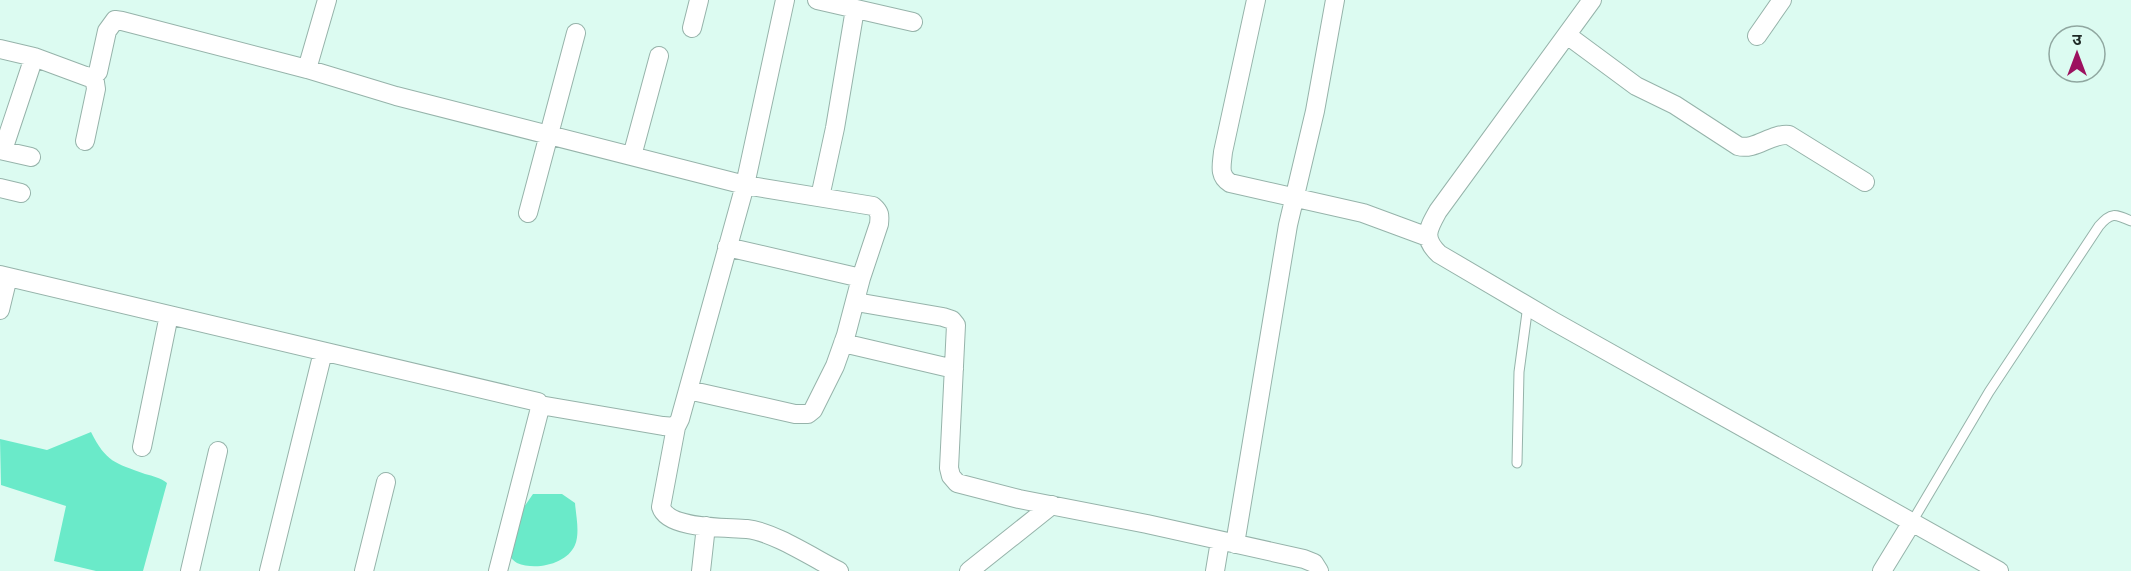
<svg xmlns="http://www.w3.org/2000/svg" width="2131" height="571" font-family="Karla,'Noto Sans Devanagari',sans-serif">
  <rect width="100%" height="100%" fill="#dcfbf1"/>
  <path fill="#6aeac9" d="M91 432C106 462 115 463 145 474 153 476 161 478 167 483L143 571H96L54 561 66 506 1 485 0 439 47 450Z
    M533 494H562L575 503C576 516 580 533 575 545 567 564 536 571 517 563 514 561 510 557 507 554L513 523Z"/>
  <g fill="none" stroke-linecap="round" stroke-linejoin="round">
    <g stroke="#96b3aa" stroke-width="11">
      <path id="lane" d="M1517 463 1519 372 1528 305
        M1912 522 1989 392 2099 226C2111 212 2115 214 2131 221"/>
    </g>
    <g stroke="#96b3aa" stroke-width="20">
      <path id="street" d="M817 0 913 22
        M1256 0 1223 152C1222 164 1218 176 1230 183L1363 213 1428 237
        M1592 0 1438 211C1428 229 1422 238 1439 254L1553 321 1999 571
        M692 28 699 0
        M1567 35 1636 86 1675 105 1738 146C1755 151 1771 133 1789 135L1865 182
        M1757 36 1782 0
        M0 49 34 57 88 77 94 76 98 72 107 31 115 20 122 21 307 69 396 96 745 185 873 206C880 212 880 215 879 224L861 278 846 335 835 366 813 410 808 414H795L688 390
        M307 69 327 0
        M85 141 96 89 94 76
        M0 150 31 157
        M3 150 34 57
        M632 156 659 56
        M0 188 21 193
        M820 197 835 128 855 9
        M528 213 576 33
        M727 247 861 278
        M0 275 538 402 540 408 498 571
        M856 302 943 317 952 320 956 325 949 468 951 476 957 483 1019 499 1147 524 1304 559 1314 563 1319 571
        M0 310 8 277
        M843 343 954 369
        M540 405 663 426 676 427 680 419 745 185 785 0
        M676 427 661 507C668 530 727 527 747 529 772 531 815 559 839 571
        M142 447 169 315
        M1235 544 1288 225 1315 111 1335 0
        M190 571 218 451
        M269 571 323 352
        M364 571 386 482
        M701 571 706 526
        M969 571 1052 505
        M1215 571 1220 541
        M1882 571 1912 522"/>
    </g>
    <use href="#lane" stroke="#fff" stroke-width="9"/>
    <use href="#street" stroke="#fff" stroke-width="18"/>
  </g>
  <g transform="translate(2077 54)"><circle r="28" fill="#dcfbf1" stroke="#90a7a0" stroke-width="1.5"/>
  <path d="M0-4.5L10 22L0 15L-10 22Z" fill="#9c115f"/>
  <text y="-9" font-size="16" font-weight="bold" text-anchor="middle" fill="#1e2926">उ</text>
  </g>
</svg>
